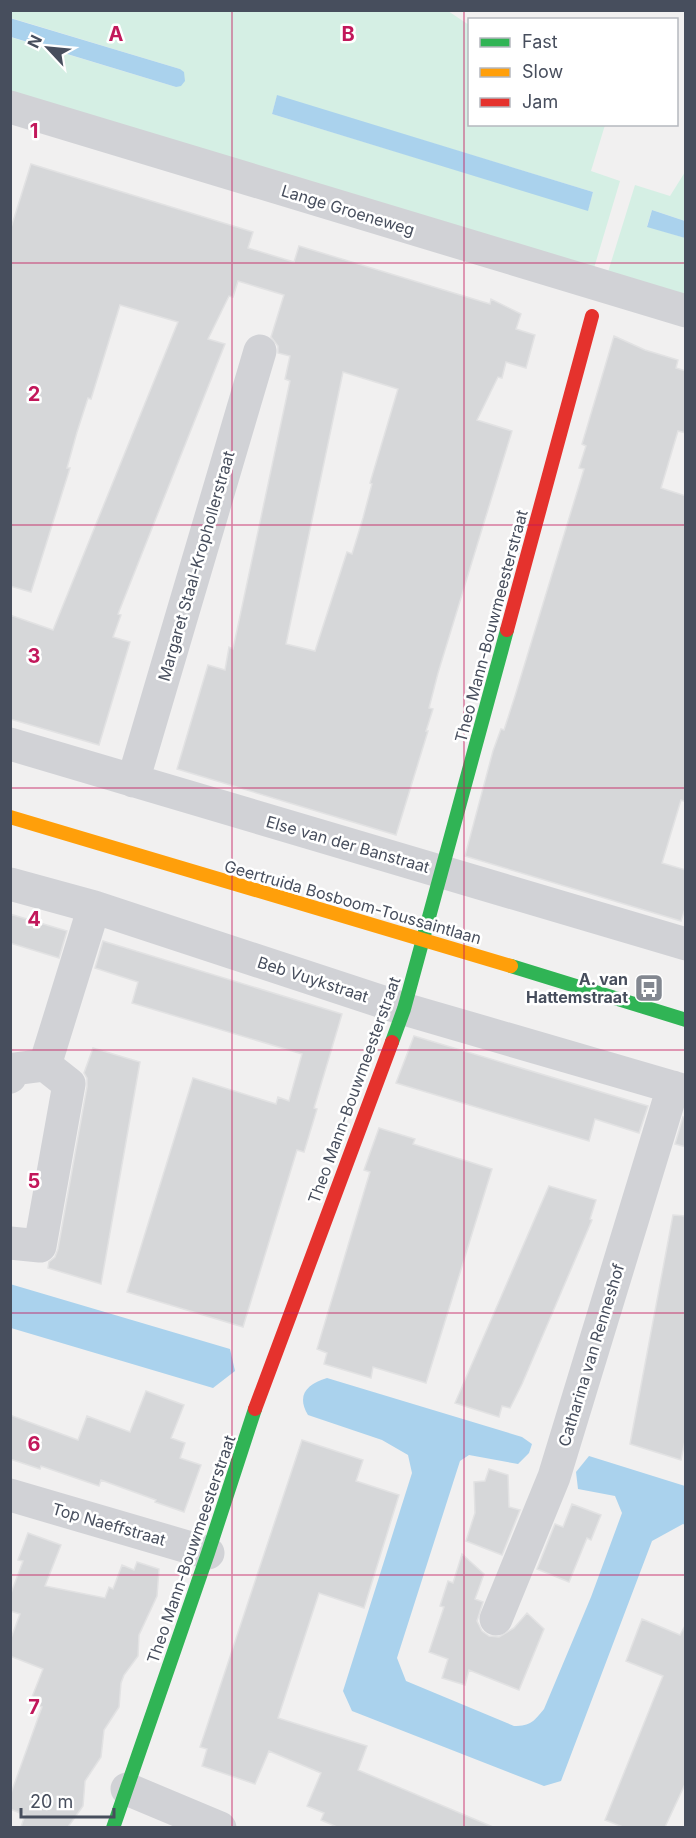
<svg xmlns="http://www.w3.org/2000/svg" width="696" height="1838" font-family="Inter,sans-serif">
  <rect width="100%" height="100%" fill="#f1f0f0"/>
  <path fill="#d5efe4" fill-rule="evenodd" d="M11 11H448L469 25 470 124 605 125 591 171 620 181 594 268 11 91 10 37 176 87 180 69 11 18ZM277 96 593 192 588 210 272 114Z
    M685 172V221L652 210 647 226 685 238V295L608 272 635 185 670 196Z"/>
  <path fill="#aad2ed" d="M10 18 180 69 184 72 185 81 181 86 176 87 11 37Z
    M277 95 593 192 588 211 272 114Z
    M652 210 685 221V238L647 227Z
    M10 1284 230 1349 235 1371 213 1388 11 1328Z
    M327 1378 522 1437 532 1444 529 1453 518 1464 469 1455 460 1461 397 1658 406 1681 514 1726C531 1726 534 1721 544 1709L591 1597 622 1513 615 1496 578 1489 576 1472 589 1456 685 1486V1525L683 1524 652 1541 561 1781 544 1786 352 1711 343 1691 412 1473 408 1455 382 1440 308 1415C296 1395 307 1384 327 1378Z"/>
  <path fill="#d6d7d9" stroke="#e2e2e3" stroke-width="1.5" fill-rule="evenodd" d="M31 164 253 232 248 248 294 262 299 246 490 304 491 299 521 314 516 329 535 335 526 368 506 362 502 378 498 377 477 420 512 431 438 673 429 708 433 709 426 731H428L396 835 177 769 208 665 225 670 229 647 233 649 290 381 285 379 290 356 278 353V346L271 337 284 295 238 281 233 297 229 296 208 339 225 344 118 614 121 615 113 637 130 642 99 745 10 719V615L53 630 178 322 120 305 91 399 88 398 77 432 67 468H70L31 592 10 586V231ZM343 372 398 389 370 483 372 484 363 518 352 554 347 552 315 651 286 644Z
    M614 336 645 350 678 360 676 368 686 371V433L678 431 661 488 686 496V802L681 800 662 863 686 870V906L681 921 465 856 493 751 501 729 504 730 515 696 584 469 579 468 586 446 582 444Z
    M10 914 67 931 59 958 10 943Z
    M103 941 342 1014 314 1108 317 1109 304 1152 297 1150 243 1327 127 1292 193 1078 276 1104 278 1097 289 1101 302 1054 132 1003 138 982 95 968Z
    M414 1036 648 1106 639 1133 595 1119 589 1141 396 1083Z
    M93 1048 140 1062 101 1284 48 1268 49 1262 55 1257 58 1249 87 1087V1078L84 1073Z
    M683 1117 686 1118V1147L675 1144Z
    M379 1128 415 1139 413 1144 492 1169 426 1383 373 1367 371 1378 324 1364 327 1353 317 1349 370 1172 364 1170Z
    M549 1186 596 1200 590 1219 592 1220 522 1384 510 1408 502 1406 499 1417 455 1403Z
    M673 1215 686 1216V1436L681 1460 630 1444Z
    M146 1391 184 1405 171 1438 185 1443 180 1458 201 1465 184 1512 155 1502 156 1500 101 1480 99 1486 41 1466 40 1469 10 1459V1415L78 1440 87 1416 130 1432Z
    M302 1440 363 1460 356 1481 399 1495 364 1608 319 1593 278 1718 367 1746 358 1770 493 1827H337L321 1820 324 1813 307 1806 321 1773 269 1751 255 1784 202 1766 207 1749 200 1747Z
    M489 1469 508 1475 509 1507 520 1510 502 1555 466 1541 475 1513 474 1482 485 1481Z
    M572 1504 601 1515 591 1540 587 1538 569 1582 537 1569 555 1524 563 1527Z
    M28 1533 61 1545 45 1586 105 1598 109 1587 113 1589 122 1565 134 1570 137 1562 159 1569 157 1596 139 1635 138 1656 124 1675 121 1683 119 1707 104 1730 101 1757 85 1781 83 1806 68 1827H21L25 1815 10 1809V1796L42 1707 30 1702 43 1669 10 1656V1641L20 1614 10 1611V1596L23 1561 18 1560Z
    M462 1554 484 1574 475 1599 483 1602 477 1621 482 1631 489 1636 499 1637 514 1628 527 1613 544 1629 519 1690 469 1670 465 1685 442 1678 448 1659 429 1652 444 1607 440 1606 448 1581 453 1583Z
    M642 1619 680 1635 686 1624V1782L665 1827H623L605 1820 663 1676 626 1661Z"/>
  <g fill="none" stroke-linecap="round" stroke-linejoin="round">
    <path stroke="#d1d2d6" stroke-width="33" d="M10 107 686 311
      M10 744 686 944
      M133 781 260 351
      M10 884 94 907 404 1009 686 1091
      M45 1065 94 907
      M10 1077 14 1069 45 1065 69 1084 40 1246 10 1243
      M10 1495 208 1553
      M496 1619 554 1477 673 1087
      M127 1789 220 1828"/>
    <path stroke="#30b455" stroke-width="14" d="M511 966 686 1020
      M392 1042 404 1009 507 630
      M113 1828 208 1553 255 1409"/>
    <path stroke="#ff9f0a" stroke-width="14" d="M10 817 511 966"/>
    <path stroke="#e5322d" stroke-width="14" d="M507 630 592 316
      M255 1409 392 1042"/>
  </g>
  <path fill="none" stroke="#c2185b" stroke-width="1.5" stroke-opacity="0.55" d="M232 10V1828M464 10V1828M10 263H686M10 525H686M10 788H686M10 1050H686M10 1313H686M10 1575H686"/>
  <defs>
    <g id="bus-square" transform="scale(1.5)"><rect x="-9" y="-9" width="18" height="18" rx="4" fill="#828790" stroke="#fff"/><path d="M-5-6H5V4H4V6H2V4H-2V6H-4V4H-5ZM-3.5-4V0h7V-4ZM-3.5 1.2v1.5H-2V1.2ZM2 1.2v1.5H3.5V1.2Z" fill="#fff"/></g>
  </defs>
  <g fill-rule="evenodd">
    <use href="#bus-square" x="649" y="988"/>
  </g>
  <g text-anchor="middle" dominant-baseline="central" stroke-width="5" stroke-linejoin="round" paint-order="stroke">
    <g font-size="16" fill="#474e5d" stroke="#fff">
      <text transform="translate(348 210) rotate(17)">Lange Groeneweg</text>
      <text transform="translate(196 566) rotate(-74)">Margaret Staal-Krophollerstraat</text>
      <text transform="translate(491 626) rotate(-75)">Theo Mann-Bouwmeesterstraat</text>
      <text transform="translate(348 844) rotate(16)">Else van der Banstraat</text>
      <text transform="translate(353 902) rotate(16)">Geertruida Bosboom-Toussaintlaan</text>
      <text transform="translate(313 979) rotate(18)">Beb Vuykstraat</text>
      <text transform="translate(354 1090) rotate(-70)">Theo Mann-Bouwmeesterstraat</text>
      <text transform="translate(591 1355) rotate(-73)">Catharina van Renneshof</text>
      <text transform="translate(109 1524) rotate(16)">Top Naeffstraat</text>
      <text transform="translate(191 1549) rotate(-71)">Theo Mann-Bouwmeesterstraat</text>
    </g>
    <g font-size="16" font-weight="bold" fill="#474e5d" stroke="#fff" text-anchor="end">
      <text x="628" y="979">A. van<tspan x="628" dy="18">Hattemstraat</tspan></text>
    </g>
  </g>
  <g font-size="20" text-anchor="middle" font-weight="bold" fill="#c2185b" stroke="#fff" stroke-width="5" stroke-linejoin="round" paint-order="stroke">
    <text x="116" y="41">A</text>
    <text x="348" y="41">B</text>
    <text x="34" y="138">1</text>
    <text x="34" y="401">2</text>
    <text x="34" y="663">3</text>
    <text x="34" y="926">4</text>
    <text x="34" y="1188">5</text>
    <text x="34" y="1451">6</text>
    <text x="34" y="1714">7</text>
  </g>
  <rect width="696" height="1838" fill="none" stroke="#474e5d" stroke-width="24"/>
  <rect x="468" y="18" width="210" height="108" fill="#ffffff" stroke="#b5b8be" stroke-width="1.5"/>
  <rect x="480" y="38" width="30" height="9" fill="#30b455" stroke="#b5b8be" stroke-width="1.5"/>
  <text x="522" y="48" font-size="18" fill="#474e5d">Fast</text>
  <rect x="480" y="68" width="30" height="9" fill="#ff9f0a" stroke="#b5b8be" stroke-width="1.5"/>
  <text x="522" y="78" font-size="18" fill="#474e5d">Slow</text>
  <rect x="480" y="98" width="30" height="9" fill="#e5322d" stroke="#b5b8be" stroke-width="1.5"/>
  <text x="522" y="108" font-size="18" fill="#474e5d">Jam</text>
  <g transform="translate(48 48) rotate(296)" stroke="#ffffff" stroke-width="4.5" paint-order="stroke">
  <path d="M0-4.5L10 22L0 15L-10 22Z" fill="#474e5d"/>
  <text y="-9" font-size="16" font-weight="bold" text-anchor="middle" fill="#474e5d">N</text>
  </g>
  <path d="M21 1808v9h93v-9" fill="none" stroke="#474e5d" stroke-width="3"/>
  <text x="30" y="1808" font-size="18" fill="#474e5d" stroke="#ffffff" stroke-width="4.5" paint-order="stroke">20 m</text>
</svg>
